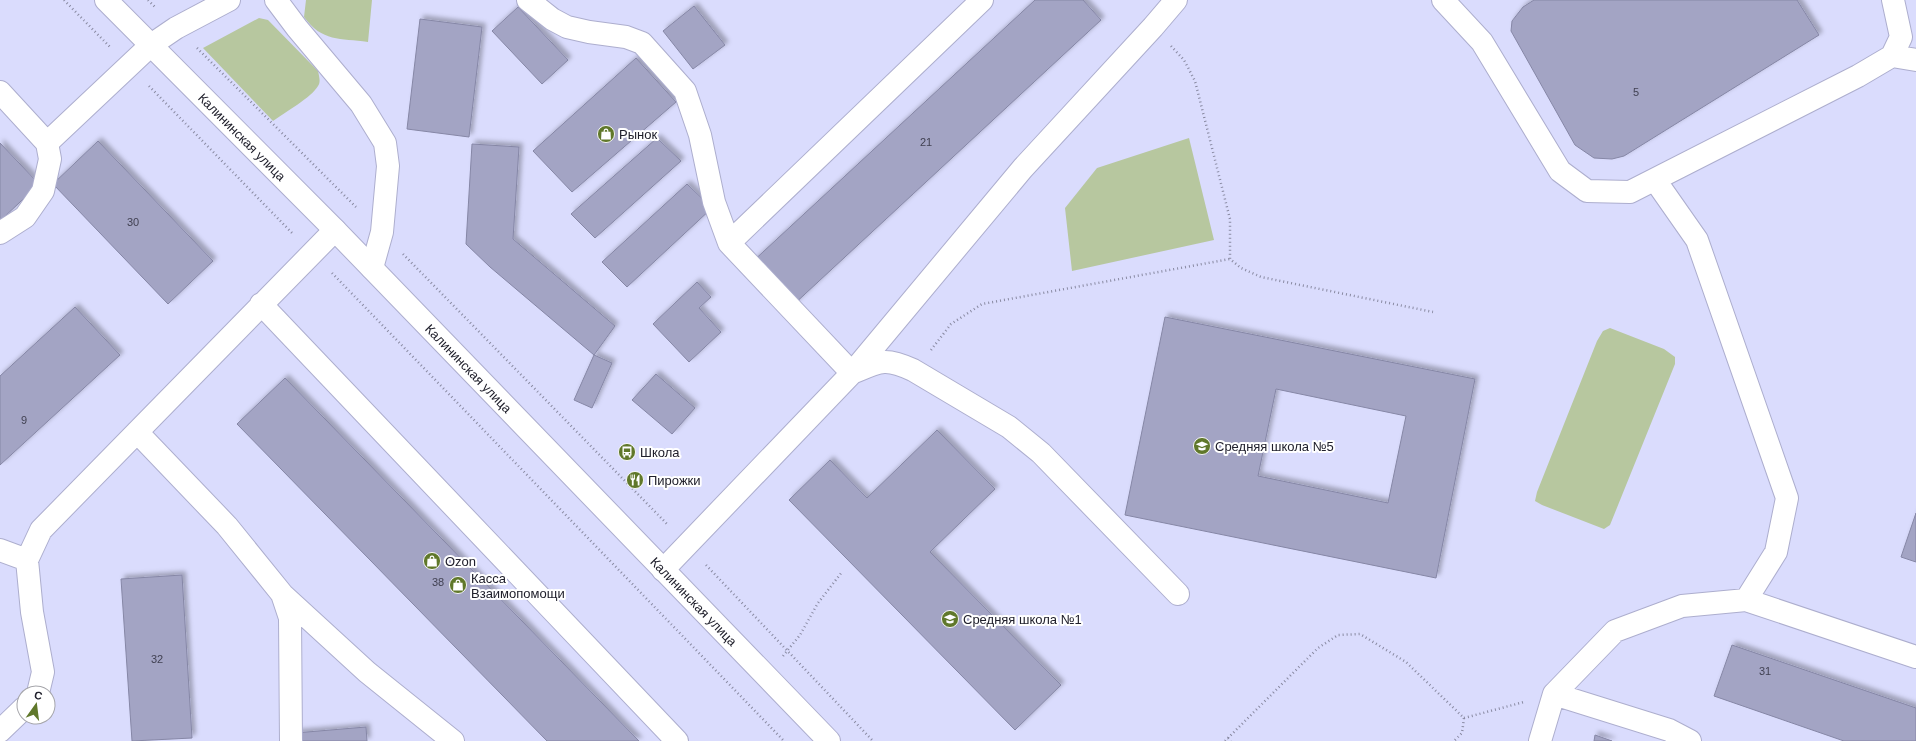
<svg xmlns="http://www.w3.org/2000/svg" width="1916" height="741" font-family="Arial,sans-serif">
  <defs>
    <filter id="shadow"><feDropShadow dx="3.5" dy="-3.5" stdDeviation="2" flood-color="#0004"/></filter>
  </defs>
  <rect width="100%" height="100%" fill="#dadcfd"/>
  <path fill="#b7c79f" d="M306 0H372L368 42C340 38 322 42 304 17Z
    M259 18 268 20 318 71C319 76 321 82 318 86 312 97 284 113 273 121L203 48Z
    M1189 138 1214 240 1072 271 1065 208 1097 168Z
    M1610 328 1664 349 1675 357V364L1610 525 1604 529 1542 505 1535 501 1537 492 1597 341 1603 331Z"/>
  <path fill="#a3a4c4" stroke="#8687a6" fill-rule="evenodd" filter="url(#shadow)" d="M1035 0H1083L1101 20 791 307 750 264Z
    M1534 0H1797L1819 35 1624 156 1612 159 1594 158 1575 145 1511 31 1512 21 1523 7Z
    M694 6 725 45 693 69 663 31Z
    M518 7 568 60 542 84 492 31Z
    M420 19 482 27 469 137 407 129Z
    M636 58 676 102 572 192 533 151Z
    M657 138 681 161 595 238 571 214Z
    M98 141 213 261 168 304 53 184Z
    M0 143 39 184 0 221Z
    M472 144 519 147 513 239 615 326 594 355 490 267 466 244Z
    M687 184 712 208 627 287 602 262Z
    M697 282 711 297 699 308 721 332 689 362 653 324Z
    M75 307 120 355 0 465V376Z
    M1165 317 1475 379 1436 578 1125 515ZM1276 389 1406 416 1388 503 1258 476Z
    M594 355 612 363 592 408 574 400Z
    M656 374 695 408 672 434 632 400Z
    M285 378 639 741H547L237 424Z
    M937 430 995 489 930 552 1061 685 1015 730 789 500 830 460 867 498Z
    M1916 513V562L1901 557Z
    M182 575 192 738 132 741 121 579Z
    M1732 645 1916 708V741H1844L1714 696Z
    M366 727 367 741H295V733Z
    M1595 735 1612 741H1594Z"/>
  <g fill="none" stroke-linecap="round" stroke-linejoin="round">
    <g stroke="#adaece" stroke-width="24">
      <path id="minor" d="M276 0 297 28 361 104 385 143 388 166 382 232 372 268
        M528 0 552 19 567 27 589 32 626 37 642 43 685 91 700 135 714 202 729 243 852 373C880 361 885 357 913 370L1009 427 1041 453 1178 594
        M1443 0 1482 42 1560 171 1587 191 1630 192 1858 76 1892 56 1901 37 1893 0
        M1892 56 1916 60
        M0 92 47 143
        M1655 180 1697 240 1787 498 1776 552 1746 600
        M0 233 25 217 43 191 50 159 47 143 151 45 176 28 229 0
        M729 243 982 0
        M261 304 677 741
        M137 432 227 526 282 594 290 618 291 741
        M0 550 27 560
        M663 570 852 373 1023 168 1153 27 1176 0
        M283 595 367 672 453 741
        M38 693 43 672 32 612 27 560 41 530 335 230
        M1554 694 1669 730 1690 741
        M0 731 24 708
        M1540 741 1554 694 1615 631 1682 606 1746 600 1916 657"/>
    </g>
    <g stroke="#adaece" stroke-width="24">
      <g id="major">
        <path id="s1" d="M106 0 335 230 829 741"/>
      </g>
    </g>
    <path stroke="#898aa2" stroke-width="2.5" stroke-dasharray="1 3" stroke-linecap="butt" d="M64 0 110 47
      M148 0 156 8
      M1171 46 1184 60 1195 81 1230 219V259L1241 268 1261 277 1433 312
      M197 48 356 207
      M149 86 293 234
      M403 254 668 525
      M332 273 784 741
      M931 350 951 324 982 304 1230 259
      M706 565 873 741
      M783 656 800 635 818 603 842 572
      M1464 718 1524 702
      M1228 738 1231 741
      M1225 741 1318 648 1338 635 1360 634 1406 662 1464 718 1462 733 1454 741"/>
    <use href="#minor" stroke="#fff" stroke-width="22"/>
    <use href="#major" stroke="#fff" stroke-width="22"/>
  </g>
  <defs>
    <g id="shop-disc" transform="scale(0.9)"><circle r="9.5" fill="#60782b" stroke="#fff"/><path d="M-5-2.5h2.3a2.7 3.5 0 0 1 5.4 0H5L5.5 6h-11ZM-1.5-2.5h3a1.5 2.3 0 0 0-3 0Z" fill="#fff"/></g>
    <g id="school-disc" transform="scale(0.9)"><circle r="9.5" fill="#60782b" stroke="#fff"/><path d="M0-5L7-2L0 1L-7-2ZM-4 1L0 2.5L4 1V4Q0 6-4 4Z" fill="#fff"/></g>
    <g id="bus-disc" transform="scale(0.9)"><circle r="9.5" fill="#60782b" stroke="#fff"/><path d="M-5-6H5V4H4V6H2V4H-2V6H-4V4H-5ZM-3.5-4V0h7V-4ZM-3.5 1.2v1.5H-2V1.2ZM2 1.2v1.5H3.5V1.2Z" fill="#fff"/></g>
    <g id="restaurant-disc" transform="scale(0.9)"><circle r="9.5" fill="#60782b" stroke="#fff"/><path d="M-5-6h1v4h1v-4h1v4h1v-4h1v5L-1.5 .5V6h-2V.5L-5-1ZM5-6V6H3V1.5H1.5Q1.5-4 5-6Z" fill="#fff"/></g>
  </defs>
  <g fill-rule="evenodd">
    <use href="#shop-disc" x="606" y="134"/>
    <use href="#school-disc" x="1202" y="446"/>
    <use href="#bus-disc" x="627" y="452"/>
    <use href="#restaurant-disc" x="635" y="480"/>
    <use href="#shop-disc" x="432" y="561"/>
    <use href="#shop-disc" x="458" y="585"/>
    <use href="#school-disc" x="950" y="619"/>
  </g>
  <g text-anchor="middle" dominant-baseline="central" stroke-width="4" stroke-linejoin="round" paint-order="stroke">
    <g font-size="11" fill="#414152">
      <text x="1636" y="92">5</text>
      <text x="926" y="142">21</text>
      <text x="133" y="222">30</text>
      <text x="24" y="420">9</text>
      <text x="438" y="582">38</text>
      <text x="157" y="659">32</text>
      <text x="1765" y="671">31</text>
    </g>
    <g font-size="13" fill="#20202c" stroke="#fff" text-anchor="start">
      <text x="619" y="134">Рынок</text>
      <text x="1215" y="446">Средняя школа №5</text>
      <text x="640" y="452">Школа</text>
      <text x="648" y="480">Пирожки</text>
      <text x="445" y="561">Ozon</text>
      <text x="471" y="578">Касса<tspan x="471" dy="15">Взаимопомощи</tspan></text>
      <text x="963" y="619">Средняя школа №1</text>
    </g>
    <g font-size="13" fill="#20202c" stroke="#fff">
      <text stroke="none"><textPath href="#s1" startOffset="193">Калининская улица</textPath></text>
      <text stroke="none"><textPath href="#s1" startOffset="517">Калининская улица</textPath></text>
      <text stroke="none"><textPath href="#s1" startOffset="841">Калининская улица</textPath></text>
    </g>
  </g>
  <g transform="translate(36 705) rotate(14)"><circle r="19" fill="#ffffff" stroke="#a6a6ab"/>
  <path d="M0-3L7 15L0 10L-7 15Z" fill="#60782b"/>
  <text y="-6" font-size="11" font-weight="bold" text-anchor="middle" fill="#20202c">С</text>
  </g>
</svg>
